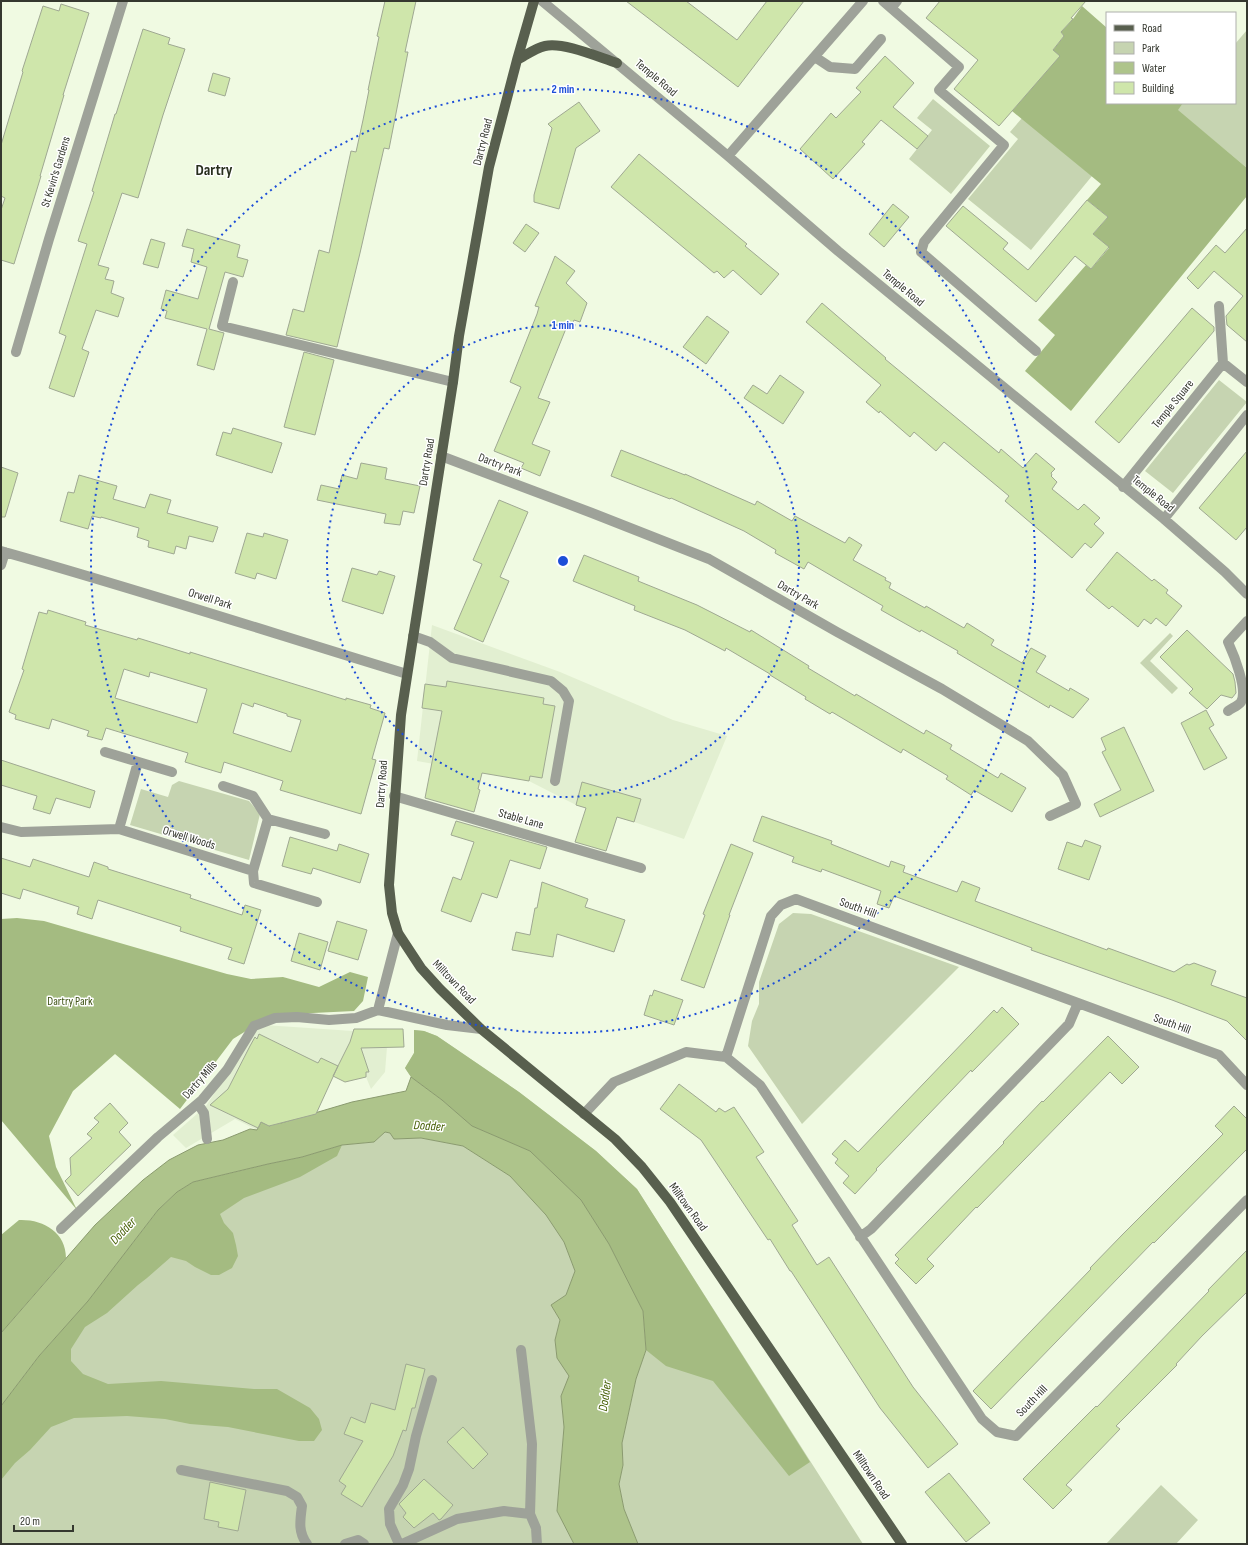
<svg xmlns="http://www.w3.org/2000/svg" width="1248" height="1545" font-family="'Sofia Sans Condensed',sans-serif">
  <rect width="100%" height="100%" fill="#f0fae2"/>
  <path fill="#e2efd1" d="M432 625 560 672 673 720 727 736 684 839 634 822 576 805 529 781 417 761Z
    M264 1025 353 1031 356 1029 387 1047 385 1072 371 1089 366 1077 345 1082 333 1076 316 1114 257 1130 235 1119 186 1148 173 1135 206 1106 254 1033Z"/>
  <path fill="#c6d4b1" d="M1247 30V168L1177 110 1183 103H1235V44Z
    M933 99 990 146 951 194 909 159 932 130 917 118Z
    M1022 118 1092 176 1031 250 968 199 1018 139 1010 132Z
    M1219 380 1247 402 1173 493 1145 471Z
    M1170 633 1173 636 1150 661 1178 688 1172 694 1140 663Z
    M179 781 249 801 260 814 249 860 130 825 141 789 168 797 172 785Z
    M793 913 811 914 959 967 802 1124 748 1046 752 1021 759 1004V982L779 924Z
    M414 1030 424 1031 437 1036 519 1092 596 1151 637 1189 863 1544H638L624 1509 619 1484 623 1465 622 1443 624 1434 636 1379 646 1350 643 1311 442 1100 411 1077 405 1068 414 1053Z
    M385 1132 390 1133 394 1139 421 1138 463 1146 510 1176 546 1215 564 1242 575 1271 566 1295 551 1305 560 1320 555 1340 557 1358 570 1376 561 1396 564 1427 557 1511 574 1544H1V1406L131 1244 342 1145 374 1142Z
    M1161 1485 1198 1520 1176 1544H1106Z"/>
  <path fill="#a4bb81" d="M1082 6 1107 28V103H1183L1178 110 1247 168V196L1071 411 1025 371 1055 335 1038 320 1086 265 1091 269 1109 248 1093 234 1108 217 1087 200 1101 184 1012 111 1059 56 1053 50 1064 36 1061 32 1073 19Z
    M17 918 44 921 227 974 251 979 283 977 319 987 350 972 368 977 363 1001 354 1011 272 1015 233 1039 180 1109 115 1054 73 1091 49 1136 56 1167 77 1210 1 1120V919Z
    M414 1030 424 1031 437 1036 519 1092 596 1151 637 1189 810 1462 789 1476 713 1381 666 1366 646 1350 643 1311 609 1244 581 1200 530 1151 472 1126 442 1100 411 1077 405 1068 414 1053Z
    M342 1145 337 1156 300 1177 244 1198 220 1214 224 1223 233 1233 236 1245 238 1256 232 1268 219 1275H211L195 1267 186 1261 171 1257 147 1278 138 1285 107 1313 85 1327 71 1349V1361L83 1374 108 1384 161 1381 254 1389H277L310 1408 319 1419 322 1430 314 1441H299L228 1427 190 1424 165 1419 127 1416 74 1418 51 1427 30 1450 15 1463 1 1480V1406L39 1356 88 1301 158 1210 177 1192 193 1182 268 1164 302 1157Z
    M19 1220C43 1219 66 1232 66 1258L1 1333V1235Z"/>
  <path fill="#aec48b" stroke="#8a9a6f" d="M411 1077 442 1100 472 1126 530 1151 581 1200 609 1244 643 1311 646 1350 636 1379 624 1434 622 1443 623 1465 619 1484 624 1509 638 1544H574L557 1511 564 1427 561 1396 569 1376 557 1358 555 1340 560 1320 551 1305 566 1295 575 1271 564 1242 546 1215 510 1176 463 1146 421 1138 394 1139 390 1133 385 1132 374 1142 342 1145 302 1157 268 1164 193 1182 177 1192 158 1210 88 1301 39 1356 1 1406V1333L95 1225 143 1180 169 1160 198 1145 223 1140 250 1129 257 1130 261 1122 270 1126 273 1120 281 1123 352 1102 406 1091Z"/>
  <path fill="#cfe6ab" stroke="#9fa892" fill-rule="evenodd" d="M385 1H416L405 52H408L389 149 384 148 360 253 337 347 286 335 293 309 304 312 319 250 329 253 351 151 356 152 363 120 369 90H368L379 37 377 36Z
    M626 1H686L737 40 767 1H804L738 87Z
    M940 1H1086L1071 18 1073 19 1061 32 1064 36 1053 50 1060 56 999 126 954 89 978 60 926 18Z
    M61 4 89 13 63 95H64L40 176H41L14 264 1 260V210L5 198 1 196V145L23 72 22 71 43 6 59 11Z
    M143 29 170 38 168 44 185 49 163 115 138 198 122 193 98 265 109 268 105 279 114 281 111 293 124 298 118 317 96 310 82 349 89 352 74 397 49 388 66 336 59 333 87 244 78 241 94 192 92 191 115 114H116Z
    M885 56 914 83 893 107 928 136 917 149 881 120 862 142 865 144 833 179 800 149 831 113 836 118 861 92 856 88Z
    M213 73 230 78 225 96 208 91Z
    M579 102 600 131 576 148 559 209 534 202V195L552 128 548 124Z
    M639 154 747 244 745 246 779 274 761 295 733 270 724 278 717 271 714 273 611 187Z
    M1087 200 1108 217 1093 234 1109 247 1091 269 1075 256 1036 302 946 226 963 206 1008 243 1003 249 1028 270Z
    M893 204 909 217 884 247 869 234Z
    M526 224 539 233 525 252 513 243Z
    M1247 228V342L1227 325 1226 316 1243 296 1214 271 1198 289 1187 278 1216 245 1225 253Z
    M187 229 240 245 237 257 248 260 243 277 225 272 209 329 224 333 214 370 197 365 207 329 165 318 167 311 161 309 166 290 198 299 207 267 191 262 194 249 182 246Z
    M151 239 165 243 158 268 143 264Z
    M555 256 575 271 566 283 587 303 580 322 574 320 571 327 567 326 538 398 550 402 532 444 550 451 540 476 521 468 524 463 494 451 521 387 510 382 537 314 539 307 535 306Z
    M822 303 886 358 885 359 999 453 1001 449 1023 468 1036 453 1055 469 1051 473 1052 475 1051 476 1057 482 1052 489 1078 510 1084 504 1100 518 1094 524 1104 533 1091 548 1085 543 1072 558 1005 501 1009 496 944 442 936 451 914 432 910 437 880 411 879 413 866 402 881 385 806 322Z
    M1192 308 1214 327V331L1119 443 1095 422Z
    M707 316 729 332 706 364 683 347Z
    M304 352 334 360 315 435 284 427Z
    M780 375 804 392 783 424 744 398 753 385 767 394Z
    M233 428 282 443 272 473 216 455 223 432 231 434Z
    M621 450 685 475V474L755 505 757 501 792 521 795 516 845 543 849 537 862 545 853 560 886 578 885 580 891 583 889 588 925 608 926 606 964 628 967 623 994 640 991 645 1022 663 1031 648 1046 656 1036 672 1069 691 1070 688 1089 699 1073 718 1050 705 1049 708 957 653 958 651 921 630 920 632 881 610 883 606 808 562 804 569 775 553 776 550 744 531 671 498 670 499 611 476Z
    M1247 451V527L1236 540 1199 508Z
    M361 463 387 468 385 479 420 486 414 513 403 511 400 525 384 523 386 514 317 500 321 485 339 489 342 475 357 479Z
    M1 467 18 473 5 517H1Z
    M79 475 117 486 113 499 145 508 150 494 171 500 167 513 218 527 213 542 189 536 186 549 176 546 174 554 148 547 149 541 137 537 139 528 101 517V518L92 516 88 529 60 521 68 492 74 493Z
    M499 500 528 512 500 577 509 581 483 642 454 629 482 564 473 560Z
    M247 533 263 537 264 533 288 540 276 579 257 573 255 579 235 573Z
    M1117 552 1152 581 1154 579 1168 590 1166 593 1182 606 1166 626 1156 618 1151 624 1144 619 1138 627 1112 606 1109 609 1086 590Z
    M584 555 639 577 638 581 697 605 750 632 751 630 809 666 808 668 855 696 856 694 924 734 926 730 952 745 950 749 998 778 1001 773 1026 788 1012 812 974 790 971 795 946 779 948 776 903 749 901 753 832 712 830 714 805 699 806 697 770 675V674L726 648 725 651 685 630 634 610 635 606 573 581Z
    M352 568 377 575 379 571 395 576 383 614 342 601Z
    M48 610 86 622 85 625 137 640 138 638 190 654V652L346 700V698L371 705 370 708 385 713 372 759 376 760 361 814 280 790 283 781 224 762 221 773 201 767 185 762 188 753 106 728 102 740 87 736 89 731 52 719 49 729 15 719 16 715 9 712 24 670 22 669 39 612 47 614ZM124 669 149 677 150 672 207 689 197 723 115 698ZM242 703 253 707 254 703 287 714V716L301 720 291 752 233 733Z
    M1187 630 1233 674 1235 682 1236 693 1232 698 1221 695 1207 709 1189 693 1193 689 1160 657Z
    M447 681 544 698 543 704 555 706 542 778 530 776 529 781 482 773 478 789 480 790 474 812 425 798 442 711 422 708 425 684 446 687Z
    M1206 710 1214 725 1209 728 1227 758 1204 770 1181 723Z
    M1124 727 1154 791 1100 817 1094 804 1121 790 1102 752 1106 750 1101 738Z
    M1 760 95 791 90 808 56 798 50 814 33 809 37 796 1 785Z
    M582 782 641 799 634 822 617 817 606 851 575 842 586 808 576 805Z
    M762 816 832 841 831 844 889 867 891 861 905 866 903 872 957 892 962 881 980 888 975 901 1107 950 1108 948 1174 972 1187 964 1189 965 1194 963 1216 971 1211 985 1247 998V1041L1227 1021 1172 1000 1031 950 1032 948 894 896 889 908 877 904 881 891 822 869 821 872 792 862 794 857 753 841Z
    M456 821 547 847 540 869 510 860 497 898 482 893 471 922 441 911 453 877 461 880 474 842 451 835Z
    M290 837 337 851 339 844 369 854 360 883 313 868 311 874 282 866Z
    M1085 840 1101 846 1089 880 1058 869 1067 842 1082 847Z
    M731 844 753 853 729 915H730L704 988 681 980 705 915 703 914Z
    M1 858 30 867 33 859 89 877 94 862 108 867V869L191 895 190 898 242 915 245 905 261 910 244 964 228 959 232 948 180 931 181 927 98 900 92 919 77 914 79 907 23 889 20 899 1 893Z
    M542 882 588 899 585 907 625 920 614 952 557 934 553 957 512 950 516 932 530 935 535 908H537Z
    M337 921 367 930 358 960 328 951Z
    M299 933 328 942 320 970 291 961Z
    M654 990 683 1000 674 1025 644 1015 650 995 652 996Z
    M1002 1007 1019 1024 972 1072 971 1070 950 1092 876 1169 877 1170 855 1194 843 1183 849 1176 835 1163 838 1159 832 1154 845 1140 858 1152 994 1010 997 1013Z
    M354 1029H403L404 1047 361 1048 369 1072H366V1077L345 1082 333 1076 350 1042Z
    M259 1034 318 1063 321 1058 338 1066 316 1114 269 1126 261 1122 258 1128 210 1105 228 1089 250 1046 255 1037 257 1039Z
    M1108 1036 1139 1067 1122 1084 1110 1072 977 1208 976 1207 927 1259 934 1266 916 1284 895 1263 899 1259 895 1255 1004 1143 1003 1142 1042 1101 1043 1102Z
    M679 1084 716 1112 719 1108 725 1112 734 1107 764 1152 756 1157 798 1221 792 1225 817 1265 829 1257 913 1387 958 1444 928 1468 880 1408 791 1271H790L770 1239 768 1240 701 1140 660 1109Z
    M110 1103 128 1123 119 1132 131 1145 78 1196 65 1181 71 1175 70 1158 92 1138 87 1134 99 1122 94 1118Z
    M1234 1106 1247 1119V1149L1154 1243 1153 1242 991 1409 973 1391 1091 1269 1090 1268 1123 1234 1223 1134 1215 1126Z
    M1247 1250V1292L1202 1336 1176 1364 1177 1365 1116 1426 1120 1429 1066 1485 1072 1490 1053 1509 1023 1479 1096 1406 1097 1407 1209 1291 1208 1290Z
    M406 1364 425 1369 415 1408H412L406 1431 403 1430 393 1456 362 1507 341 1494 346 1486 339 1481 363 1441 344 1434 351 1417 365 1423 371 1403 395 1410Z
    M463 1427 488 1454 473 1469 447 1442Z
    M949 1473 990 1523 966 1542 925 1492Z
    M424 1479 453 1505 441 1519 439 1520 433 1513 414 1528 403 1517 406 1513 399 1504Z
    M210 1482 246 1490 238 1531 218 1527 219 1522 204 1519Z"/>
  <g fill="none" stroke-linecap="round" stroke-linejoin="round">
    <path stroke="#9ea299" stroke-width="10" d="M542 1 728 156 838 251 1164 519 1225 572 1247 594
      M883 1 891 8
      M897 1 891 8 959 67 939 90 1004 145 924 242 921 252 1036 351
      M815 57 830 67 855 69 881 39
      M728 156 863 1
      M233 282 222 326 453 382
      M1219 306 1223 363
      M16 352 49 239 123 1
      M441 456 592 513 709 559 837 632 942 689 1028 741 1063 775 1076 804 1050 816
      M1123 487 1223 363 1247 382
      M1164 519 1247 415
      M1 551C137 589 272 633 407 674
      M1 565 5 552
      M413 636 430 642 452 658 551 681 563 691 569 701 555 781
      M1228 711C1232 708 1238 706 1241 702 1248 690 1234 655 1228 642L1247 621
      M105 752 172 772
      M223 786 253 796 268 819
      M394 796 641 868
      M1 827 21 832 119 829 253 871
      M119 829 138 762
      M317 902 254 883 253 871 268 819 325 834
      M378 1010 398 933
      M726 1057 771 916 781 905 796 899 1219 1055 1247 1085
      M198 1104 204 1113 207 1139
      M584 1114 614 1082 686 1052 726 1057 760 1085 982 1419 997 1432 1016 1436 1247 1200
      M61 1229 158 1137 202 1100 227 1070 254 1026 275 1018 297 1017 329 1020 356 1018 378 1010 447 1025 481 1029
      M860 1237 871 1229 1069 1024 1078 1003
      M521 1350 532 1444 530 1514
      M181 1470 287 1491 297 1497 302 1506C300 1521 298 1532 307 1544
      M345 1544 358 1540 364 1544
      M399 1544 390 1524 389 1509 403 1485 409 1469 416 1436 432 1380
      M402 1544 457 1519 504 1511 530 1514 536 1528 537 1544"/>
    <path stroke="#585f4e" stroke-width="10" d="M534 1 517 60 489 167 459 336 453 382 401 715 389 885 392 913 398 933 421 968 440 989 481 1029 615 1139 642 1167 670 1202 902 1544
      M517 60C525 56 535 48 545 46 564 42 598 57 617 63"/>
  </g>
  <g fill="none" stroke="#1d4ed8" stroke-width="2" stroke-dasharray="2 4">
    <circle cx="563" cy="561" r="236"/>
    <circle cx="563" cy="561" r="472"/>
  </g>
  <g text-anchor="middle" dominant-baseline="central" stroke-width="3" stroke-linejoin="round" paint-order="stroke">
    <g font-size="12" fill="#35382f" stroke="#fff">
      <text transform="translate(656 78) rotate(40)">Temple Road</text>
      <text transform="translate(483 142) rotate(-76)">Dartry Road</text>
      <text transform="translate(56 172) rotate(-73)">St Kevin's Gardens</text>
      <text transform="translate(903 288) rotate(40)">Temple Road</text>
      <text transform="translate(1173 404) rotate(-51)">Temple Square</text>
      <text transform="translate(427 462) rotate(-81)">Dartry Road</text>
      <text transform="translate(500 465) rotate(21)">Dartry Park</text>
      <text transform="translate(1153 494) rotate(39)">Temple Road</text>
      <text transform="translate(798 595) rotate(30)">Dartry Park</text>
      <text transform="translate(210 599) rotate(18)">Orwell Park</text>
      <text transform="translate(382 784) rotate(-86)">Dartry Road</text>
      <text transform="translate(521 819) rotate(16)">Stable Lane</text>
      <text transform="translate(189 838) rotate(17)">Orwell Woods</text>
      <text transform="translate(858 908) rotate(20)">South Hill</text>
      <text transform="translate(454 982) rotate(46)">Milltown Road</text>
      <text transform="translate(1172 1024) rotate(20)">South Hill</text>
      <text transform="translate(200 1080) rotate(-49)">Dartry Mills</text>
      <text transform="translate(688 1207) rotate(54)">Milltown Road</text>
      <text transform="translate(1032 1401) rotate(-46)">South Hill</text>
      <text transform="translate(871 1475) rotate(56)">Milltown Road</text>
    </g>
    <g font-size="12" fill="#3f5315" stroke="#fff">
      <text x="70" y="1001">Dartry Park</text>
    </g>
    <g font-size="13" font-style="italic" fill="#476006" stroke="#fff">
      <text transform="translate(429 1126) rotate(4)">Dodder</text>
      <text transform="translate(123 1231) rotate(-46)">Dodder</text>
      <text transform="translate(605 1396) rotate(-82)">Dodder</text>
    </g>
    <g font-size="16" font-weight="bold" fill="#29301e" stroke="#fff">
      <text x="214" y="170">Dartry</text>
    </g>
  </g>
  <circle cx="563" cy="561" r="6" fill="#1d4ed8" stroke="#fff" stroke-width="2"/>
  <g font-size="12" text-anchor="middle" font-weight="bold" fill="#1d4ed8" stroke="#fff" stroke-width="3" stroke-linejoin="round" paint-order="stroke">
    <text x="563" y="93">2 min</text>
    <text x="563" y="329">1 min</text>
  </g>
  <rect width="1248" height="1545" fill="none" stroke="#35382f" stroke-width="4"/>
  <rect x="1106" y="12" width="130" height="92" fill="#ffffff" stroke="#aeafac"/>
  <rect x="1114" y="25" width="20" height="6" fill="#585f4e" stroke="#aeafac"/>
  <text x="1142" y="32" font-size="12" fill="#35382f">Road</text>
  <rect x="1114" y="42" width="20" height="12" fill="#c6d4b1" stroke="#aeafac"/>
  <text x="1142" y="52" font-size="12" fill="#35382f">Park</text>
  <rect x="1114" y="62" width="20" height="12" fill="#aec48b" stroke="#aeafac"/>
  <text x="1142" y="72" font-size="12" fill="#35382f">Water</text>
  <rect x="1114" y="82" width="20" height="12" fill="#cfe6ab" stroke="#aeafac"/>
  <text x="1142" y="92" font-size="12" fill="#35382f">Building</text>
  <path d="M14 1525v6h59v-6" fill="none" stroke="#35382f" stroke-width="2"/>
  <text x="20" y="1525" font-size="12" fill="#35382f" stroke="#ffffff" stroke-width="3" paint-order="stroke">20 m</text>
</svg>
